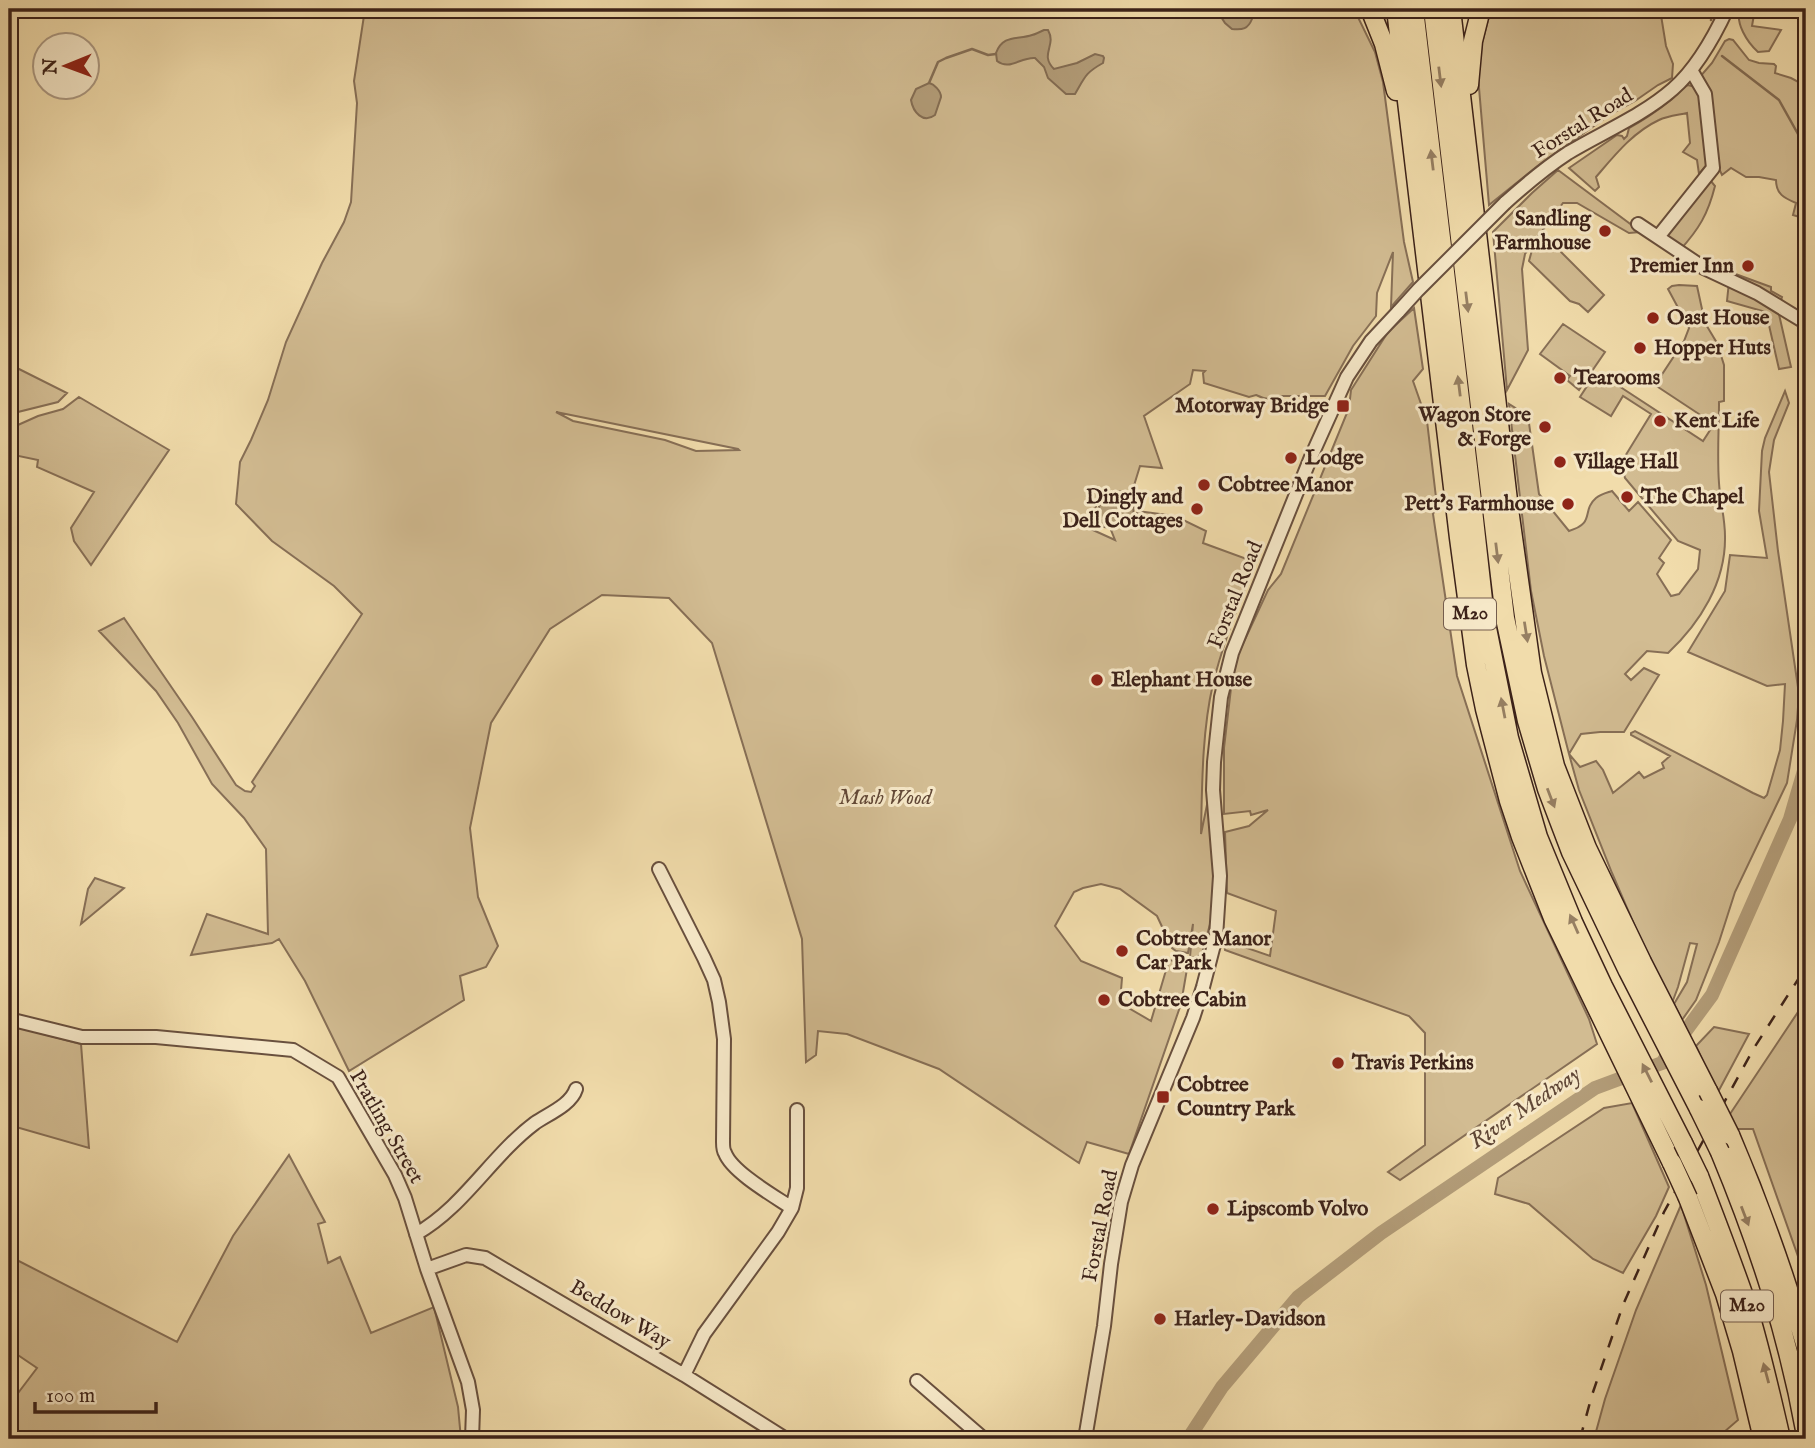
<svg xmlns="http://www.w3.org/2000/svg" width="1815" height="1448" font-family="'IM FELL English',serif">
  <rect width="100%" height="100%" fill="#f1dcab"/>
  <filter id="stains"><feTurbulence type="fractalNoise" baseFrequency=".00286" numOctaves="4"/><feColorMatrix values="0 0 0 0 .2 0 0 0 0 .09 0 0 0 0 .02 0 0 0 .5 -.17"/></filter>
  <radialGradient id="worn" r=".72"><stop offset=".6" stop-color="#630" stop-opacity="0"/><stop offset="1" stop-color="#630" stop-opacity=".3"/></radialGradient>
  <path fill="#d2bc92" stroke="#876f56" stroke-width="2" fill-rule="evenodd" d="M365 9H1354L1375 52 1383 82 1404 242 1413 282 1391 307 1393 252 1377 293 1376 316 1353 346 1325 396H1276C1268 401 1263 398 1256 395L1249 397 1204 383 1203 373 1205 371 1193 370 1190 384 1144 416 1162 468 1140 466 1132 492 1109 491 1097 503 1091 522 1087 525 1073 521 1115 540 1111 530C1123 526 1132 523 1138 511L1175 516 1206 531 1203 543 1255 562C1240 602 1223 642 1213 684 1202 731 1202 787 1201 834L1208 800 1214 871V910L1202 953 1196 958 1190 957 1193 924 1188 953 1176 951 1172 948 1157 916 1120 889 1101 884 1083 888 1074 892 1055 926 1081 961 1122 978 1120 1003 1151 1021 1169 960 1188 963 1181 1004 1129 1154 1087 1142 1079 1163 939 1069 847 1034 818 1031 816 1055 806 1062 802 939 712 643 669 598 602 595 550 629 491 723 470 828 478 897 498 946 486 967 460 976 464 1000 349 1071 305 981 279 939 272 943 191 955 207 914 268 934 266 849 244 818 212 784 178 723 156 691 99 631 124 618 192 717 236 785 245 791 251 792 255 786 252 782 362 614 334 586 272 541 236 504 240 462 251 440 268 400 286 342 322 263 344 222 351 202 357 103 354 81ZM556 412 738 449 739 450 696 451 665 440 573 421Z
    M1491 9H1660L1666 46 1673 64 1672 78 1658 85 1635 101 1611 114 1540 164 1489 205 1478 76 1482 43Z
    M1740 9H1755L1752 26 1781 30 1769 51 1758 52C1747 42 1735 23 1740 9Z
    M1729 39 1733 40 1749 60 1759 63 1774 64 1776 66 1775 73 1791 78 1806 86V95L1800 106 1803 136 1806 138V219L1793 215 1796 203C1784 198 1776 194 1776 180L1759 177H1746L1731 168 1722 175 1715 160 1698 79 1712 63 1725 41Z
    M1688 85 1695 87 1698 92 1709 162 1699 174 1697 160 1683 152 1690 143 1687 113C1678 115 1667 116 1659 120 1633 132 1614 156 1596 177L1599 187 1595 191 1569 168 1617 135 1622 136 1624 139 1627 136 1629 128C1644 120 1657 111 1671 100 1677 95 1681 88 1688 85Z
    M1558 170 1641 232 1629 233 1577 203H1563L1525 254 1522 269 1528 350 1507 390 1493 232 1532 193Z
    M1710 180 1715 186C1708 214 1699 229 1680 250L1666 240 1671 228Z
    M1546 237 1604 295 1588 312 1579 304 1570 301 1529 261 1532 250Z
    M1730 272 1771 287V291L1782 297 1778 310 1791 367 1779 369 1766 312 1727 301Z
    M1679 285 1697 286 1705 323 1717 343 1724 365V401L1719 402C1719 429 1717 456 1719 483 1720 501 1725 518 1725 536 1726 582 1700 623 1668 653L1647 651 1625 674 1631 680 1644 668 1659 675 1624 732H1600L1581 734 1569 754 1580 767 1596 761 1603 770 1613 793 1639 772 1644 778 1664 768 1662 763 1670 756 1631 735V733L1635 731 1753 793 1764 798 1767 795 1780 750 1783 721 1785 684 1767 686 1688 652 1725 591 1730 555 1767 558 1759 511 1762 451 1765 438 1785 391 1789 403 1774 440 1769 472 1778 551 1799 694 1797 720 1787 783 1735 892 1719 942 1696 1000 1682 1020 1674 1004 1687 982 1697 944 1690 943 1678 987 1672 1003 1636 929 1612 873 1579 790 1569 754 1544 656 1531 591 1509 404 1528 416 1539 494 1569 531C1596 523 1581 511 1596 498 1601 494 1606 493 1612 491L1629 511 1638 502 1671 540 1659 558 1664 563 1657 574 1671 596 1679 594 1698 569 1700 550 1678 541 1625 478 1623 470 1619 466 1651 414 1623 396 1611 416 1580 397 1595 374 1601 378 1602 375 1703 441 1714 424 1655 385 1684 341 1689 328 1668 289 1672 286Z
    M1414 308 1423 369 1413 381 1427 421 1437 506 1433 514 1457 676 1520 871 1589 1019 1597 1044 1400 1180 1388 1172 1425 1145V1033L1409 1016 1225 950 1224 940 1270 956 1276 911 1227 893 1225 832 1249 826 1268 810 1251 815 1250 811 1224 814V748L1234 663 1268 590 1281 574 1349 408 1351 390 1388 332Z
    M1563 324 1605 352 1579 390 1567 380 1570 376 1540 354Z
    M9 364 67 393 58 402 18 412 9 419Z
    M79 397 169 450 91 565 74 541 71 528 94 492 37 467 38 460 9 454V429L38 416 63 409Z
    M95 878 124 888 81 924 88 889Z
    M1806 1000V1287L1800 1262 1753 1129H1733L1728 1117Z
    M9 1025 81 1044 89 1148 9 1125Z
    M1714 1027 1749 1034 1717 1094 1696 1046Z
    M1632 1103 1669 1187 1656 1216 1623 1273 1593 1259 1529 1204 1495 1194 1498 1178 1604 1108Z
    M289 1155 325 1222 318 1224 328 1263 340 1257 371 1333 434 1307 458 1407 461 1439H9V1405L37 1368 9 1349V1256L177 1342 233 1236Z
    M1681 1205 1706 1285 1738 1420 1716 1439H1594L1605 1399 1636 1310Z"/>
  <path fill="#b39d79" stroke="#836c53" stroke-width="2" d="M1216 9 1247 10 1252 19C1248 29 1243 30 1232 29L1225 23Z
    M1044 30H1048C1057 46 1039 54 1054 69L1077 63 1095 54 1103 56 1104 58 1103 63C1085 73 1085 77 1075 94H1066L1048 78 1044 67 1035 58C1020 57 1010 71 997 61L996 53C1003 34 1018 40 1032 35 1036 34 1040 32 1044 30Z
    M929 83C934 84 941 91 941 97L935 115C923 124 913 112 911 100L916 89Z
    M1120 492 1131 496 1134 505 1133 516C1122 526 1111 531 1098 525L1095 515C1101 501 1105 495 1120 492Z"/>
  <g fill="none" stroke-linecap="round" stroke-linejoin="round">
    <path stroke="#836c53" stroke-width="2.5" d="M1711 20 1714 9
      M1722 56 1779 100 1803 143 1806 144
      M929 83 938 62 946 58 972 49 988 55 996 54"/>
    <path stroke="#b39d79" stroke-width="14" d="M1806 497V503
      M1188 1439 1222 1387 1298 1297 1381 1233 1595 1088 1662 1063 1712 995 1790 819 1806 764"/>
    <g stroke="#69503e" stroke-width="16">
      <path id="minor" d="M1505 203C1525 185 1545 168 1568 153 1603 132 1642 116 1673 89 1697 68 1714 37 1727 9
        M1638 224 1704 268 1757 293 1806 323
        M1658 237 1713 168 1705 94 1691 70
        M659 869 704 958 714 980 719 1002 724 1039 723 1142C723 1146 723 1150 725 1153 732 1172 774 1196 792 1208L778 1232 704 1334 684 1375
        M9 1019 82 1037H156L293 1050 338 1077 395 1175 405 1198 427 1269 468 1382 473 1410 472 1439
        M792 1208 797 1188V1110
        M416 1234C464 1207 491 1156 535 1123 548 1114 571 1105 576 1089
        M427 1269 466 1255 485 1258 684 1375 786 1439
        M917 1381 984 1439
        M1085 1439 1104 1326 1111 1264 1121 1202 1132 1165 1193 1018 1203 987 1216 937 1220 876 1213 790 1214 762 1221 697 1232 653 1311 457 1347 377 1371 341 1399 311"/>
    </g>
    <g stroke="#3c2219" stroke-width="21">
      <path id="highway" d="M1370 9 1384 44 1396 91
        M1396 9 1459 538 1476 665 1485 709 1509 801 1521 837 1553 918 1672 1163
        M1414 9 1472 501 1485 618 1509 738 1538 837 1573 922 1603 986 1683 1143
        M1433 9 1505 618 1527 721 1547 789 1571 852 1628 971 1699 1109
        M1451 9 1509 509 1532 673 1555 766 1587 848 1642 962 1708 1091
        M1469 85 1473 41 1481 9
        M1730 1135C1760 1205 1785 1275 1806 1347
        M1720 1152C1759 1246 1788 1335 1806 1435
        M1699 1176C1716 1220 1733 1264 1748 1308 1761 1351 1771 1395 1781 1439
        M1688 1198 1725 1294 1742 1351 1763 1439"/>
    </g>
    <use href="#minor" stroke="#f6e8c8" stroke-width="12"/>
    <use href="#highway" stroke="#f1dcab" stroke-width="18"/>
    <path stroke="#3c2219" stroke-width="2.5" stroke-dasharray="12 12" stroke-linecap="butt" d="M1580 1439 1592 1395 1623 1305 1664 1212 1754 1048 1806 967"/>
    <g stroke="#69503e" stroke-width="16" stroke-linecap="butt">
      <path id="minor-bridge" d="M1399 311 1418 290 1505 203"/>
    </g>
    <g stroke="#3c2219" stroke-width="21" stroke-linecap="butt">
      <path id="highway-bridge" d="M1708 1091 1730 1135
        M1699 1109 1720 1152
        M1683 1143 1699 1176
        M1672 1163 1688 1198"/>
    </g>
    <use href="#minor-bridge" stroke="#f6e8c8" stroke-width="12"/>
    <use href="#highway-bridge" stroke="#f1dcab" stroke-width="18"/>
  </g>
  <defs><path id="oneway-solid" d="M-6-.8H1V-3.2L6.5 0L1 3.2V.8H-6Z" transform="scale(1.75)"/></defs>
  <g fill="#967f62">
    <use href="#oneway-solid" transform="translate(1440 77) rotate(83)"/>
    <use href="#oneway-solid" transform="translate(1432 160) rotate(-97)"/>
    <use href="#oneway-solid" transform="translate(1467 302) rotate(83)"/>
    <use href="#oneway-solid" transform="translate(1459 386) rotate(-97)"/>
    <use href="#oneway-solid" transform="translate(1497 553) rotate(83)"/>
    <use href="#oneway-solid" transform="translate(1526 632) rotate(81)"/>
    <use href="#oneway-solid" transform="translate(1503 708) rotate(-101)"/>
    <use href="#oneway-solid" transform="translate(1551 798) rotate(69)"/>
    <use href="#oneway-solid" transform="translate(1574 924) rotate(-114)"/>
    <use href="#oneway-solid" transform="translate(1647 1073) rotate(-117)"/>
    <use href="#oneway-solid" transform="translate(1745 1216) rotate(69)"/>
    <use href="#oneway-solid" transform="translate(1766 1373) rotate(-105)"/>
  </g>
  <g fill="#8f2418" stroke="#f6e8c8" stroke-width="2.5">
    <circle cx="1605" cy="231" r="7"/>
    <circle cx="1748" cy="266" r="7"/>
    <circle cx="1653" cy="318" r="7"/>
    <circle cx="1640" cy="348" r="7"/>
    <circle cx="1560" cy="378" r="7"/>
    <rect x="1336" y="399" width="14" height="14" rx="3.5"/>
    <circle cx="1660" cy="421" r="7"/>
    <circle cx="1545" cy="427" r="7"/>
    <circle cx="1291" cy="458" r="7"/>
    <circle cx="1560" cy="462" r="7"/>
    <circle cx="1204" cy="485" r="7"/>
    <circle cx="1627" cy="497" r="7"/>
    <circle cx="1568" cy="504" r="7"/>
    <circle cx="1197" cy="509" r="7"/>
    <circle cx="1097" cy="680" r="7"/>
    <circle cx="1122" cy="951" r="7"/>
    <circle cx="1104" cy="1000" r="7"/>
    <circle cx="1338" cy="1063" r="7"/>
    <rect x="1156" y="1090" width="14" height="14" rx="3.5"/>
    <circle cx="1213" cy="1209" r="7"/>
    <circle cx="1160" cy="1319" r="7"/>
  </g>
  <g text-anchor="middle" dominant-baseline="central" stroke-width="6" stroke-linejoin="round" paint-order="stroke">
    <g fill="#f6e8c8" stroke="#745d4e" stroke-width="2">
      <rect x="1444" y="598.5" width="52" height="31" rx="5"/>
      <rect x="1721" y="1290.5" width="52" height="31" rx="5"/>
    </g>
    <g font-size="19" font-weight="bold" fill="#3c2219">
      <text x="1470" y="614">M20</text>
      <text x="1747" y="1306">M20</text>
    </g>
    <g font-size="21" fill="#3c2219" stroke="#f6e8c8">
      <text transform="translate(1583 124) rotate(-32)">Forstal Road</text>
      <text transform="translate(1236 595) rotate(-68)">Forstal Road</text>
      <text transform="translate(386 1127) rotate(60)">Pratling Street</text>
      <text transform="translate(1101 1226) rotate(-79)">Forstal Road</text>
      <text transform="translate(620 1315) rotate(31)">Beddow Way</text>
    </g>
    <g font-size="21" font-weight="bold" fill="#3c2219" stroke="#f6e8c8" text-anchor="start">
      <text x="1591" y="219" text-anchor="end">Sandling<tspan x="1591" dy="24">Farmhouse</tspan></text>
      <text x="1734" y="266" text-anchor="end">Premier Inn</text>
      <text x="1667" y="318">Oast House</text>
      <text x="1654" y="348">Hopper Huts</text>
      <text x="1574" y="378">Tearooms</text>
      <text x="1329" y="406" text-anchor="end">Motorway Bridge</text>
      <text x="1531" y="415" text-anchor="end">Wagon Store<tspan x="1531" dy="24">&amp; Forge</tspan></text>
      <text x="1674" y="421">Kent Life</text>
      <text x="1305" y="458">Lodge</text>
      <text x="1574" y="462">Village Hall</text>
      <text x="1218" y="485">Cobtree Manor</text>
      <text x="1183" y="497" text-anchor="end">Dingly and<tspan x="1183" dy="24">Dell Cottages</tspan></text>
      <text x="1641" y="497">The Chapel</text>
      <text x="1554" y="504" text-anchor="end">Pett's Farmhouse</text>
      <text x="1111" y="680">Elephant House</text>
      <text x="1136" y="939">Cobtree Manor<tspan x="1136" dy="24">Car Park</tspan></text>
      <text x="1118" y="1000">Cobtree Cabin</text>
      <text x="1352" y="1063">Travis Perkins</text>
      <text x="1177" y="1085">Cobtree<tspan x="1177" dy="24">Country Park</tspan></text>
      <text x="1227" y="1209">Lipscomb Volvo</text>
      <text x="1174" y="1319">Harley-Davidson</text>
    </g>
    <g font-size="21" font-style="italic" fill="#624837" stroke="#f6e8c8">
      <text x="885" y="798">Mash Wood</text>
    </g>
    <g font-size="23" font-style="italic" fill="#604736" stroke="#f6e8c8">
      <text transform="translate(1525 1108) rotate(-34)">River Medway</text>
    </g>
  </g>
  <rect width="1815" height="1448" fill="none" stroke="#f1dcab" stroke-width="35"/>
  <rect x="10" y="10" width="1794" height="1427" fill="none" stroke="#3c2219" stroke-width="3.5"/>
  <rect x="18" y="18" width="1780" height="1413" fill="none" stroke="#3c2219" stroke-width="2"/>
  <g transform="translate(66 66) rotate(269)"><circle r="33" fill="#f6e8c8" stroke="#ac9982" stroke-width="2"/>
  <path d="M0-5L12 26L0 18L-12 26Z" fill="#8f2418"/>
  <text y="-10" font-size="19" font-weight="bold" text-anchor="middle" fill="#3c2219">N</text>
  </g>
  <path d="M35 1402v10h121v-10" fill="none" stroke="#3c2219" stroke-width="3.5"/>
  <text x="46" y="1402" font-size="21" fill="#3c2219" stroke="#f6e8c8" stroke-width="5" paint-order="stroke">100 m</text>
  <rect width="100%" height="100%" filter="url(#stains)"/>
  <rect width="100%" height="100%" fill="url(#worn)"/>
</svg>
